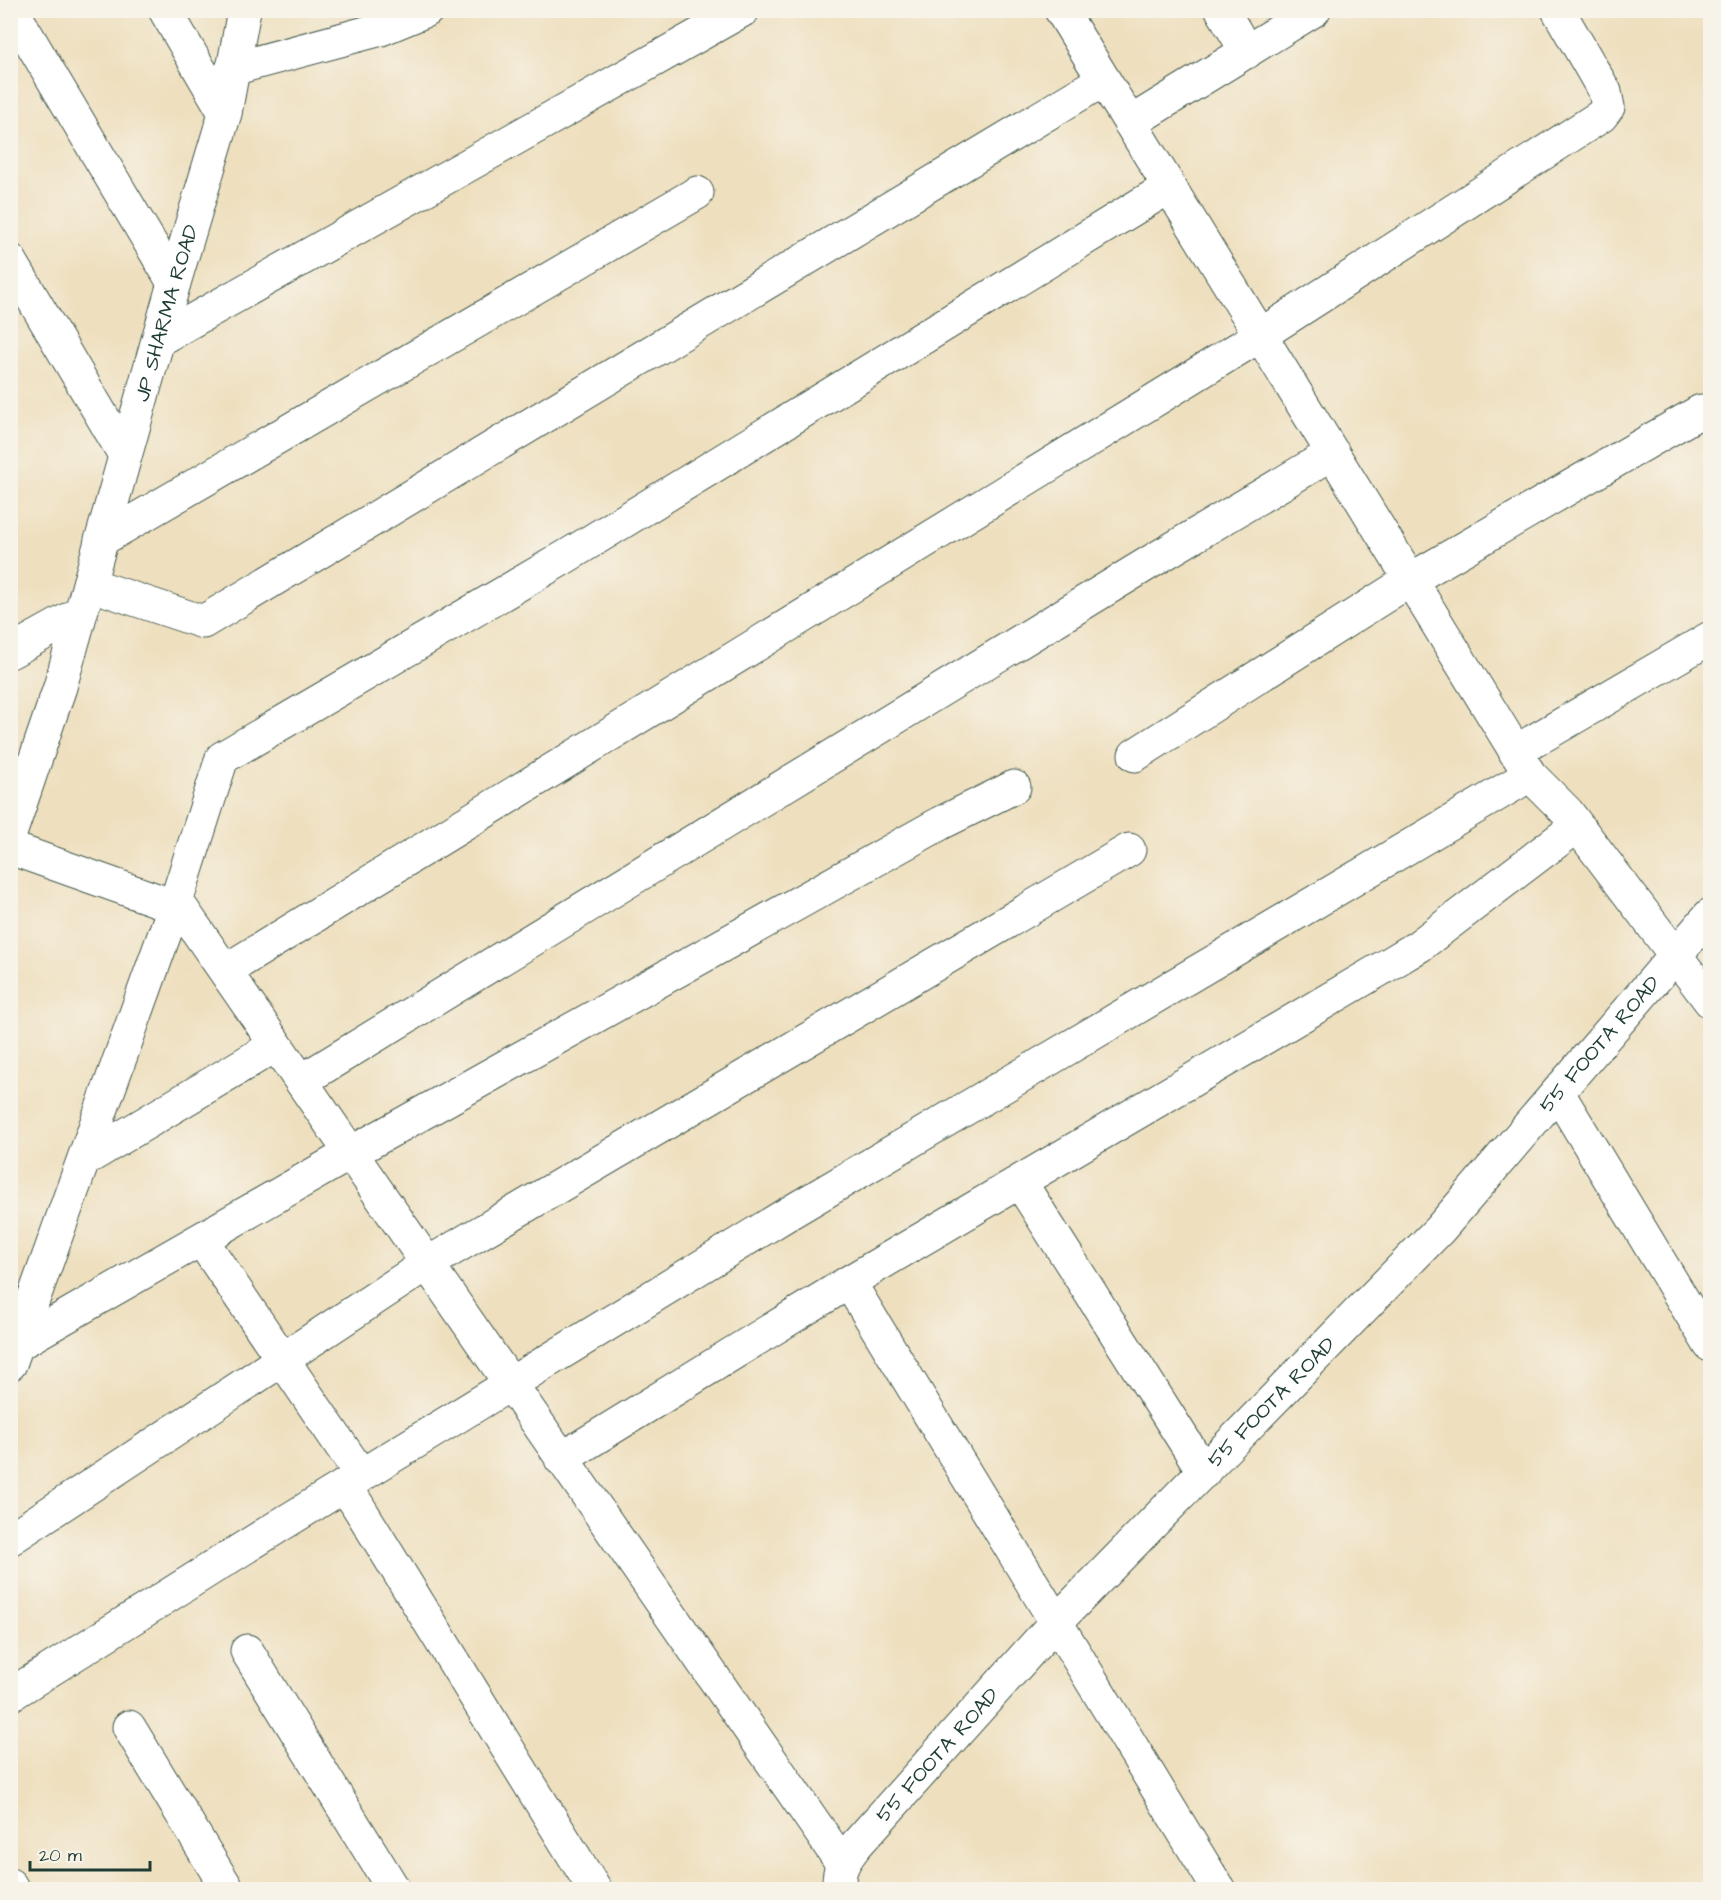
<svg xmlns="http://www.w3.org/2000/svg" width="1721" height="1900" font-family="'Architects Daughter',sans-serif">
  <rect width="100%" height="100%" fill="#f7f3e8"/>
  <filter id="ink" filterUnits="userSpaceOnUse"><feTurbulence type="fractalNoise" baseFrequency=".0167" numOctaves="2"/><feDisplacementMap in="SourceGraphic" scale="12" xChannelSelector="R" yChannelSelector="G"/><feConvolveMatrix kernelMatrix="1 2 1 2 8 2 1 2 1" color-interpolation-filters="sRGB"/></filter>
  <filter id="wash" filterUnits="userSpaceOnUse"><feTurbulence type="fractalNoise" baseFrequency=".008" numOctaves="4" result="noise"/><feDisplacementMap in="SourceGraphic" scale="24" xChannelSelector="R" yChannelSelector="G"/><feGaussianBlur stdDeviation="1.35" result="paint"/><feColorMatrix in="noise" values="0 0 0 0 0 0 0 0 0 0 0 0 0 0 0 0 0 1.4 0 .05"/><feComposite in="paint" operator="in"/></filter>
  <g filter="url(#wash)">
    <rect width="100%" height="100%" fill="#eedfbe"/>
  </g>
  <g filter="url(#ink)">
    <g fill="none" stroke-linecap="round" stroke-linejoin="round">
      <g stroke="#3e5549" stroke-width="35">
        <path id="minor" d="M12 10 174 283
          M165 10 225 113
          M1061 10 1530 775 1567 812 1710 1001
          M1222 10 1247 52
          M232 69 381 29 427 10
          M1130 123 1314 10
          M10 260 125 455
          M158 340 743 10
          M101 540 697 193
          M89 584 203 622 1103 80
          M10 652 80 613
          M1515 752 1710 638
          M1135 755 1410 580 1701 411
          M10 848 182 909 842 1863
          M225 971 1259 336 1601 116 1608 107 1605 92 1558 10
          M301 1081 1152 561 1333 453
          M1558 1093 1710 1345
          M84 1160 276 1045
          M1020 1182 1204 1472
          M201 1239 361 1475
          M849 1282 1219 1890
          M18 1344 351 1153 941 823 1014 787
          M10 1364 175 905 222 758 567 556 1169 187
          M561 1459 849 1282 1391 963 1419 946 1577 826
          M345 1485 595 1890
          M10 1539 427 1264 1129 850
          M247 1651 394 1890
          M10 1695 282 1524 784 1216 1530 775
          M129 1727 228 1890
          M10 1885 13 1890"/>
      </g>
      <g stroke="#3e5549" stroke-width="35">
        <g id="tertiary">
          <path id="s1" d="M10 834 60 687 174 283 225 113 244 10"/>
          <path id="s2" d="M840 1890C836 1871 845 1859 856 1845L1056 1622 1440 1229 1710 915"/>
        </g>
      </g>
      <use href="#minor" stroke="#fff" stroke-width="33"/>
      <use href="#tertiary" stroke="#fff" stroke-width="33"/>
    </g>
  </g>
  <g text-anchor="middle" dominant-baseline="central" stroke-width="6" stroke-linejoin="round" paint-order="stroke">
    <g font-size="21" fill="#1f3d34" stroke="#f7f3e8">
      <text stroke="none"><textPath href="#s1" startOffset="544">JP SHARMA ROAD</textPath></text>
      <text stroke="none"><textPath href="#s2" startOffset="1143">55 FOOTA ROAD</textPath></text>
      <text stroke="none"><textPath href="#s2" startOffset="657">55 FOOTA ROAD</textPath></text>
      <text stroke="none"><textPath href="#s2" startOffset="171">55 FOOTA ROAD</textPath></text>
    </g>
  </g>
  <rect width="1721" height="1900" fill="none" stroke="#f7f3e8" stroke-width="36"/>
  <path d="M30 1861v9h120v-9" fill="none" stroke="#1f3d34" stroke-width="3"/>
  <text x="39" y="1861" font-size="18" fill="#1f3d34" stroke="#f7f3e8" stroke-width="4.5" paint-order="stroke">20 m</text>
</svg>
